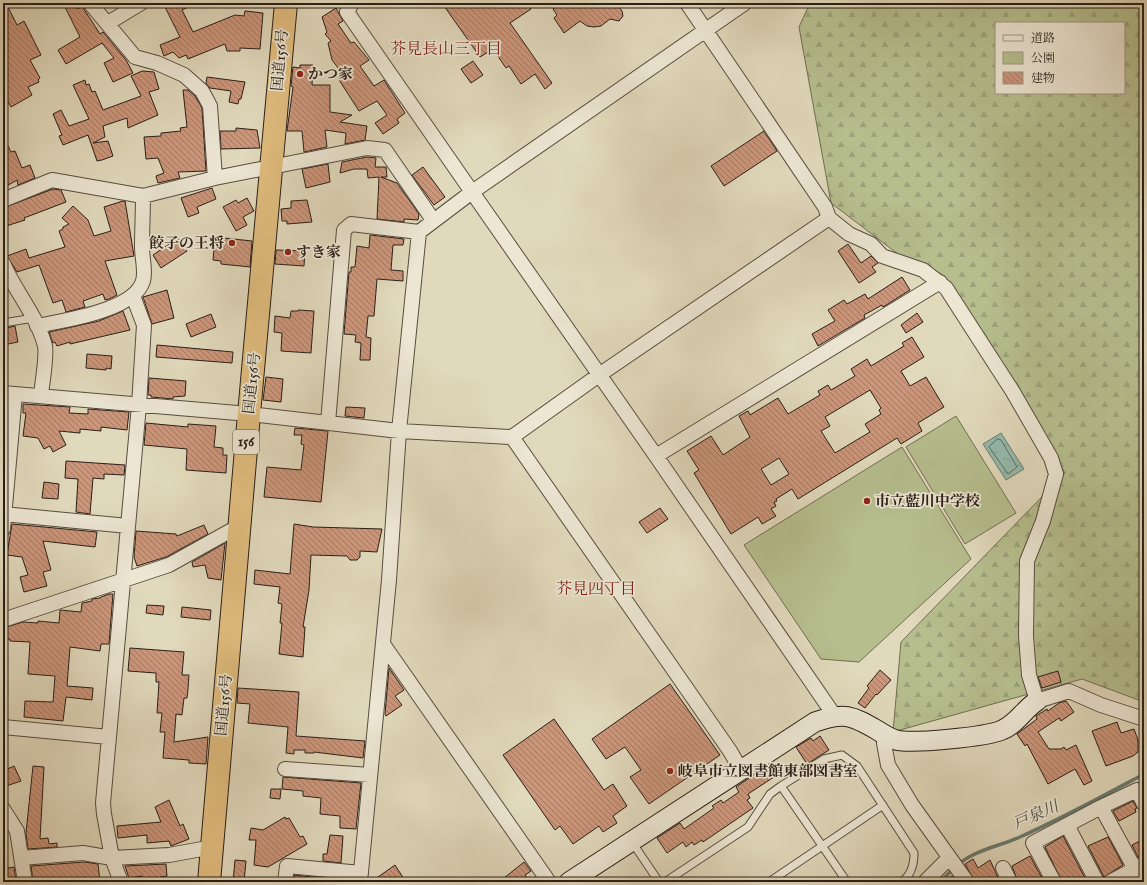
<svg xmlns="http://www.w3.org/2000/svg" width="1147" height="885" font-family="'IM FELL English','Noto Serif JP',serif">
  <defs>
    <pattern id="forest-firs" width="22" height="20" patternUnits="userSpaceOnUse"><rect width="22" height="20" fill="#b6be8e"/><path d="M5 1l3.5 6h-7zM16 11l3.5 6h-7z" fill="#9ca37a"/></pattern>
    <pattern id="water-ripples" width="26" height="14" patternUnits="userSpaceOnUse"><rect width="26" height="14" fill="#95baac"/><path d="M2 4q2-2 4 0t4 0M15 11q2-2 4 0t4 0" fill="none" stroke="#809f93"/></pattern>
    <pattern id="building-back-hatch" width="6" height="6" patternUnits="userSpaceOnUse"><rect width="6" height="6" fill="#cd9579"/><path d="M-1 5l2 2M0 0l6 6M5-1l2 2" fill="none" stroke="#a67962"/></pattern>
  </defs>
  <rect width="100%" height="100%" fill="#e1d9bc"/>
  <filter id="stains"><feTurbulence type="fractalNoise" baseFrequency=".005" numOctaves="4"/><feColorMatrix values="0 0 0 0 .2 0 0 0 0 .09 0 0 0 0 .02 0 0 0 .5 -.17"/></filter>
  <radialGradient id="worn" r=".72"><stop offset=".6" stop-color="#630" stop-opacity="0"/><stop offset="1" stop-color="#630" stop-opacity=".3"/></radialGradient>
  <path fill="#b6be8e" stroke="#706e52" d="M956 416 1016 513 965 544 906 447Z
    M902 447 971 559 859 662 821 659 744 545Z"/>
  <path fill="url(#forest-firs)" stroke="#706e52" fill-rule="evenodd" d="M810 3H1144V702L1082 679 893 732 901 642 1065 473 965 305 831 203 799 27ZM996 23H1124V93H996Z"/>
  <path fill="url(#water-ripples)" stroke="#6a7c70" d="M1001 433 1024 469 1006 480 983 444Z"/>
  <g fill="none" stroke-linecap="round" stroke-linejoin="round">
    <path stroke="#5f6c62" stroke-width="1" d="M998 439 1001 440 1017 467 1008 474 989 447Z"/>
    <path stroke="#6a7c70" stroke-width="3.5" d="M959 864C975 850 1000 846 1020 837 1063 818 1103 796 1144 774
      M940 882 954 868"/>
  </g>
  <path fill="url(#building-back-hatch)" stroke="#291e17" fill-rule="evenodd" d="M3 3H6L17 25 24 21 41 55 30 60 40 78 38 80 39 82 28 87 32 95 11 107 3 92Z
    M63 3H75L78 9 82 6 100 34 103 32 126 60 133 73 113 82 104 63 114 58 102 43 66 64 58 50 80 37Z
    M163 3H197L182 10 193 32 235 15 244 16 245 11 263 13 260 49 240 48V51H227L225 44 188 59 186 55 179 58 173 52 164 56 160 45 180 37Z
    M442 3H527L531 9 510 23 552 83 545 89 535 74 521 84 509 66 506 68 493 49 480 57Z
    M552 3H616L622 11 623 16 619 21 610 19 601 26 594 27 587 26 580 21 564 33 554 18 557 15 553 9 555 7Z
    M336 8 343 21 338 24 351 43 354 42 369 60 360 66 374 86 384 80 405 113 397 119 399 123 383 134 375 123 387 115 377 101 359 111 334 72 339 69 332 60 328 43 331 41 325 34 327 32 322 17Z
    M473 61 483 75 471 83 461 69Z
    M300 65H313L312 85H330V112L352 115 340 122 367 126 365 140 345 144 346 133 325 130 327 147 304 152 302 131H287L293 87 291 86 293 67 300 68Z
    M142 71 154 72 159 89 149 92 158 115 128 128 127 118 103 126 105 137 93 143 108 141 113 156 102 160 97 161 88 135 63 145 59 136 62 135 53 114 61 110 69 126 89 119 73 85 85 80 86 85 89 84 92 92 95 91 103 110 141 96 131 76Z
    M207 77 245 82 241 99H239L238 104 229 102 231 91 210 88 206 83Z
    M183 90H188L195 96 202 108 206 171 178 172 180 178 158 183 156 176 164 173 158 158 146 159 144 137 161 136V133L181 131 180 128 187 127Z
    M236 128 257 130 260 148 221 149 220 131H236Z
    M764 131 777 151 724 186 711 166Z
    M3 136 11 152 15 151 22 168 30 165 35 178 18 185 17 180 3 188Z
    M367 157 376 158 375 167H386L387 177H381L397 183 419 214 418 220 404 219V222L377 219 379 177 368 178 367 169H354L340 173 342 162Z
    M328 164 330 182 306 188 302 169Z
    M423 167 445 197 434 205 412 175Z
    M212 188 216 199 197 207 199 213 188 217 181 198Z
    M53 189 61 190 66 202 24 218 25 220 3 227V208Z
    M247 198 254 211 243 217 247 225 236 231 223 207 236 200 238 203Z
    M307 200 312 222 287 224V221H282L281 209 291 208V201Z
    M123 201H125L134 256 105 261 117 295 109 299 105 300 103 294 83 301 85 307 66 312 62 300 53 303 39 265 17 272 7 256 26 249 29 258 65 247 59 231 63 229V227L69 224 62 218 73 206 88 220 94 236 111 231 104 207Z
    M370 235 404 239 403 245H393L391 270 403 271V281L377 279 374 316H368L366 337 371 338 370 360H360L361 343 355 342 356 335 344 334 349 272H351V267H355L357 246 369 248Z
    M215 237 252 241 250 267 221 264V261L213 260Z
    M178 238 187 251 161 268 153 255Z
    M848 244 861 263 871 256 878 263 872 267 876 272 859 283 838 251Z
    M276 250 305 251 304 266 275 264Z
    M902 277 910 290 883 307 882 305 864 315 865 318 818 346 812 334 835 321 828 310 844 300 847 304 865 294 868 299Z
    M167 290 174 318 152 324 143 297Z
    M298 310 314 311 311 353 281 351 282 333 274 332 275 316 290 318 291 311H298Z
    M123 311 130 330 70 344V342L57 346 55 342 53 343 49 332 99 321Z
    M917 313 923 322 906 333 901 325Z
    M211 314 216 327 191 337 186 324Z
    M15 326 18 342 3 345V329Z
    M912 337 924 357 901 371 910 386 926 377 944 407 918 423 922 431 901 444 897 438 798 499 792 489 776 499 777 501 774 502 776 506 771 509 776 516 762 524 758 517 731 534 694 473 699 470 687 451 711 436 723 455 750 437 739 416 748 411 750 415 778 398 788 414 820 395 818 391 828 385 831 390 855 376 851 369 867 359 871 366 904 346 902 343ZM870 390 881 408 879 410 881 414 865 424 870 432 835 453 821 431 830 426 825 417ZM779 458 789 474 771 485 761 469Z
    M157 345 233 352 232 363 156 357Z
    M87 354 112 356 111 369 106 368V370L86 368Z
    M266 377 283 379 281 402 263 400Z
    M149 378 186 381 185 396 173 397V399L151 397V395H148Z
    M23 404 70 407 69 413 88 414V409L129 412 127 430 101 427V431L80 429V433L59 431 66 445 53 452 50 446 44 449 38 438 23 436 26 413H23Z
    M346 407 365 408 364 418 345 416Z
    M146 423 188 427V424L216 426 214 447 223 448V455H227L226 473 186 470 187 449 144 445Z
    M295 428 328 431 321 502 264 497 267 467 301 470 304 445 301 444 302 435H294Z
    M66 461 125 465 124 475 104 474V479L93 478 90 514 76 512 78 479 65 478Z
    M44 482 59 484 58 499 42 498Z
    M660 508 668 519 647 533 639 522Z
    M12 524 97 532 95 547 43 541 51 570 43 572 47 586 24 592 20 577 28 575 22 557 7 555Z
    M294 524 313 527 382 529 377 552 360 551V557L357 560H350L347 556 311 555 309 590 303 627H305L303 657 279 654 282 623H280L282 604 278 603 280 587 254 584 255 570 290 574Z
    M204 525 208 534 166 557 137 566 134 557 136 531 176 534 177 536Z
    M225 543 221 580 208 578 205 565 193 567 192 562Z
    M109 594H113L109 644H101L100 651 70 647 67 686 93 688 92 700 66 697 63 721 24 717 25 701 53 702 55 676 28 674 30 642 10 641V639H3V628L23 622 38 623V621L59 623 60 610 81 612 82 603 92 601V599L100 598 101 597Z
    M147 605 164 606 163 615 146 613Z
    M182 607 211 610 210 620 181 617Z
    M130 648 184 652 182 675H189L188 689 187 698H184L182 715 176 714 174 742 208 737 206 764 189 763V760L163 758 165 732H160L162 713H157L159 682H156V673L128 671Z
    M389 668 404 690 395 696 402 705 386 716 385 714Z
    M880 670 891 680 877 695 876 694 865 708 858 703 869 688 867 686Z
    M1058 671 1061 682 1042 688 1038 677Z
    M670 684 720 755 649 804 630 777 641 770 625 747 606 759 592 739Z
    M238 688 299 692 296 736 365 741 363 758 314 752V753H305V750H294V754L286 753 288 727 248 723 250 704 237 703Z
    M1066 701 1074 712 1061 721 1059 718 1038 732 1049 749H1061L1064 747 1066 750 1076 745 1092 781 1084 785 1075 769 1048 784 1027 744 1025 746 1017 734 1037 719 1036 716 1047 709 1048 711 1059 703Z
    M554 719 604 790 613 784 627 806 613 816 617 823 603 832 599 826 573 844 560 826 555 830 503 755Z
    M1117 722 1121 733 1134 729 1138 740V752L1133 756 1106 766 1092 731Z
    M820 736 829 750 807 764 796 747 811 738 813 741Z
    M770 764 777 775 748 794 750 798 747 800 753 808 703 842 702 840 694 845 692 842 686 847 683 842 667 853 657 838 680 823 684 829 714 808 712 806 721 800 723 803 739 792 736 787Z
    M14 766 21 781 3 787V771Z
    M33 766 44 767 40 839 48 838 49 844 57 843V847L28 849 26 833Z
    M283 777 361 783 356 829 340 828V816L320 814 321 798 303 796V791L282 789Z
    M271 789H281L280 799 270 798Z
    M169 800 180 826 183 824 189 839 171 846 169 841 147 843V835L118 838 117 826 161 822 155 807Z
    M1133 801 1137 808 1135 809 1136 812 1119 821 1113 811Z
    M285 817 286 819 289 818 300 837 303 836 307 844 268 867 254 865 256 840H249L251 828 263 830Z
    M330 835 343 836 341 863 323 861V854H327Z
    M1063 836 1087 882H1062L1045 847Z
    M1108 837 1123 865 1104 877 1088 846Z
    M1144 839V856L1138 857 1132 845Z
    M1030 856 1044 882H1018L1012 866Z
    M973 859 978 868 990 860 1000 882H975L965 864Z
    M235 860 246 861 244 882H233Z
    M84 862 98 864 100 882H33L31 866Z
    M524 862 531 871 525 875 530 882H499Z
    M166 864 167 876 160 877 161 882H142V876L129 878 125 866Z
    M395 865 404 879 399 882H371Z
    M14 867 16 881 3 882V869Z
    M294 875 340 880V882H294Z
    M952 876 957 882H940Z"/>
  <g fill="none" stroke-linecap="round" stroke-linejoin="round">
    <g stroke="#574d40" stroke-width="9">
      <path id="lane" d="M3 323 34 318
        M781 786 847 882
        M632 842 659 882
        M665 882 748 827 770 794 781 786 824 759 842 755 857 766 914 853C914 865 911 876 901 882
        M769 882 883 805"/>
    </g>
    <g stroke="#574d40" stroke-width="16">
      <path id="street" d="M90 3 135 57 157 63 184 75 202 91 210 106 215 178
        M352 3 347 12 472 192 656 456 834 715
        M687 3 825 207 829 218
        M108 23 141 3
        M3 200 52 180 143 196 215 178 367 148 385 150 433 220
        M3 263C15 292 37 315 45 346 47 356 42 384 41 395
        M37 326C64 320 134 311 143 281 146 271 142 258 142 248 142 230 143 213 143 196
        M3 393 249 414 399 431 512 437 599 375 829 218 849 234 871 244 882 256 923 270 946 288 1013 392 1051 458 1056 474 1043 521 1027 561 1026 636 1029 675 1037 701 1069 691 1101 705 1144 719
        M328 423 344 230 351 224 419 232
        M512 437 730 751 741 770
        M656 456 940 282
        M3 514 128 526
        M3 529 15 394
        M3 620 169 565 230 531 239 529
        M383 644 549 882
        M3 727 109 737
        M885 735 884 743 888 765 912 805 967 882
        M285 769 370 775
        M1101 807 1137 790 1144 804
        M3 809 17 831 25 882
        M1067 825 1097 882
        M21 858 83 853 112 858 169 855 213 847
        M1003 868 1010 882
        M121 882 112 858 104 814 103 803 139 405 144 325 133 296
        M285 882 287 866 361 873
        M360 882 389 580 399 431 419 232 472 192 745 3
        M925 882 949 858
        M1054 882 1033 843 1101 807 1142 882
        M1110 882 1144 864"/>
    </g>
    <g stroke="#291e17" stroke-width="21">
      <path id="secondary" d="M569 882 815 722C844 712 851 715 877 730 883 734 890 738 896 740 912 744 986 737 1002 730 1017 724 1024 709 1037 701"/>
    </g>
    <g stroke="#291e17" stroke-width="24">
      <path id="highway" d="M209 882 249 414 286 3"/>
    </g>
    <use href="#lane" stroke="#ece6d3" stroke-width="7"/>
    <use href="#street" stroke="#ece6d3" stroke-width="14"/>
    <use href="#secondary" stroke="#ece6d3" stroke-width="19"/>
    <use href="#highway" stroke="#e0bc7e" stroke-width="22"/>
  </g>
  <g fill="#8f2418" stroke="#ece6d3" stroke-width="1.5">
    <circle cx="300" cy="74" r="4"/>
    <circle cx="232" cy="243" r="4"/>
    <circle cx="288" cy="252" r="4"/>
    <circle cx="867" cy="501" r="4"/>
    <circle cx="670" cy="771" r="4"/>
  </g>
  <g text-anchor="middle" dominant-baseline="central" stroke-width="3.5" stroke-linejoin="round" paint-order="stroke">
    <rect fill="#ece6d3" stroke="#645a4f" stroke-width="1" x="233" y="430" width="26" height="24" rx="3"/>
    <g font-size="14" font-weight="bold" fill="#291e17">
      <text x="246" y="442">156</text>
    </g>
    <g font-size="15" fill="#291e17" stroke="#ece6d3">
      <text transform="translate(280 60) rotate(-85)">国道156号</text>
      <text transform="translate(252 383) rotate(-84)">国道156号</text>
      <text transform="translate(224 705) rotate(-85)">国道156号</text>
    </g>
    <g font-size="15" font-weight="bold" fill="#291e17" stroke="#ece6d3" text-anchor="start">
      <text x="308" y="74">かつ家</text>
      <text x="224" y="243" text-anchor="end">餃子の王将</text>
      <text x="296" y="252">すき家</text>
      <text x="875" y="501">市立藍川中学校</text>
      <text x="678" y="771">岐阜市立図書館東部図書室</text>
    </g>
    <g font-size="16" fill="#7a1f14" stroke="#ece6d3">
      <text x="446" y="50">芥見長山三丁目</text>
      <text x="596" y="590">芥見四丁目</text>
    </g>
    <g font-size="16" font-style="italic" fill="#494d44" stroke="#ece6d3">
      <text transform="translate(1036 816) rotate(-24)">戸泉川</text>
    </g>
  </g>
  <rect width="1147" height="885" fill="none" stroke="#e1d9bc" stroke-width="16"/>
  <rect x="4" y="4" width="1139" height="877" fill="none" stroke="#291e17" stroke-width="2"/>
  <rect x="8" y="8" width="1131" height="869" fill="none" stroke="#291e17"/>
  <rect x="995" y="22" width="130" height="72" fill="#ece6d3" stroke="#9e9688"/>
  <rect x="1003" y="35" width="20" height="6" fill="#ece6d3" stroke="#9e9688"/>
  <text x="1031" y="42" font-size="12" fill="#291e17">道路</text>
  <rect x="1003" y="52" width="20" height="12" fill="#b6be8e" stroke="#9e9688"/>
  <text x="1031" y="62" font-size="12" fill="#291e17">公園</text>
  <rect x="1003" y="72" width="20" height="12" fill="url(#building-back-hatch)" stroke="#9e9688"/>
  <text x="1031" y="82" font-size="12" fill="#291e17">建物</text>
  <rect width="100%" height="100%" filter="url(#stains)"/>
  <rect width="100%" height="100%" fill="url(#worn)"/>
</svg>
